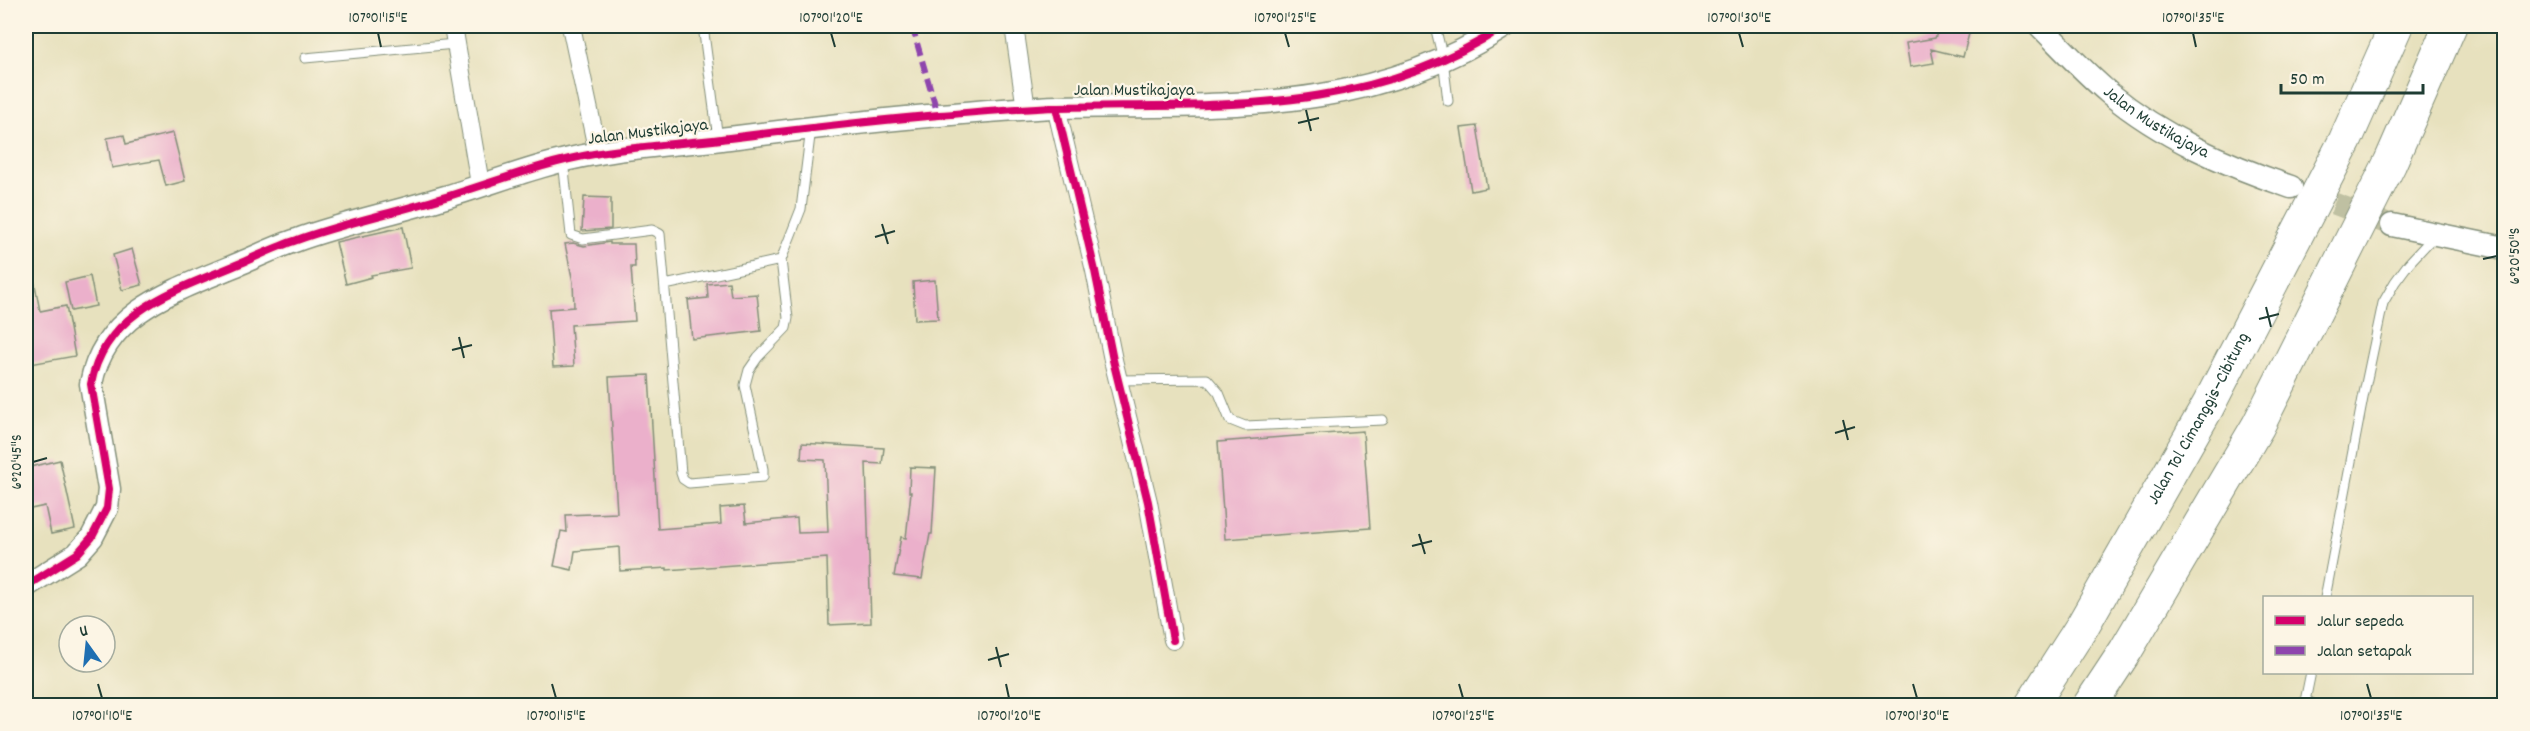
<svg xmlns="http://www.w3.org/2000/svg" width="2530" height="731" font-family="Dekko,sans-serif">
  <rect width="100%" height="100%" fill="#fcf5e5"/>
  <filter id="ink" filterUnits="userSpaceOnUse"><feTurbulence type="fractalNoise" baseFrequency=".0167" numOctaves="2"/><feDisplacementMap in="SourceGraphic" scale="12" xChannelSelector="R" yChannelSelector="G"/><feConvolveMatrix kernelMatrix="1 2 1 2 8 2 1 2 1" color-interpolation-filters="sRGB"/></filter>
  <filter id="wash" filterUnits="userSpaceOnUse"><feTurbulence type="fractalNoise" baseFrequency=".008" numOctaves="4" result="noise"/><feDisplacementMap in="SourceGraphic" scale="24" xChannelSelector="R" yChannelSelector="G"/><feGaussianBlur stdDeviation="1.35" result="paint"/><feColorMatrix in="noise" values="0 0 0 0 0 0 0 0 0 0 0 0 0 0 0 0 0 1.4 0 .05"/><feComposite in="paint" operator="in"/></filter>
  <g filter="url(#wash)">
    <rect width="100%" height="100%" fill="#e7e1be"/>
    <g id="blocks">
      <path fill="#ebb0cb" d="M1940 26H1971L1963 57 1931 49 1934 63 1910 67 1906 43 1935 38Z
        M1477 126 1487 188 1471 191 1461 128Z
        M173 133 185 181 166 186 159 160 112 168 107 138 124 135 126 144Z
        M584 197 611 198V229L582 231Z
        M403 227 411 268 371 275 372 277 346 284 336 242Z
        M610 242V244H634L635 267H631L635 321 571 325 574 366 553 367 549 309 574 307 573 282 565 244 573 243 584 246Z
        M132 249 142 285 122 290 113 255Z
        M26 275H33L40 311 66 306 75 356 31 364 26 338Z
        M90 276 96 306 71 311 65 282Z
        M935 280 938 319 915 320 913 282Z
        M729 282 731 296 757 294 761 331 692 339 688 300 708 298 707 284Z
        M649 375 658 529 721 524 720 508 744 506 746 523 797 518 798 533 828 532 825 460 801 459 802 443 884 448 882 464 866 463 871 623 829 625 827 558 667 570V568L620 571 619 547 575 551 572 570 554 566 561 531 567 532 566 515 617 513 609 377Z
        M1363 431 1370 528 1225 539 1218 442Z
        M60 460 75 529 51 534 45 506 26 510V468Z
        M910 467 936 468 932 534H930L922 579 894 576 901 537 906 538 911 492H909Z"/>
    </g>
  </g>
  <g filter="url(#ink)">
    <use href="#blocks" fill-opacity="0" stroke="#838f79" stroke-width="1.5"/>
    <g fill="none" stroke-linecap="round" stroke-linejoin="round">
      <path stroke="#bfc0a2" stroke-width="22" stroke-dasharray="22 11" stroke-linecap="butt" d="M2303 192 2392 225"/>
      <g stroke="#838f79" stroke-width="11">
        <path id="service" d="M703 26 718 139
          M1435 26 1443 59 1448 101
          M305 58 455 44
          M563 160 571 235 583 239 652 230 660 234 681 473 683 479 689 483 763 477V469L745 385 749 370 758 357 786 328 788 318 781 260
          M665 285 781 260 801 209 811 128
          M1118 380 1207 379 1219 393 1230 420 1245 426 1383 420
          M2325 598 2363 398 2383 303 2395 282 2409 263 2435 235
          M2306 700 2316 706
          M2304 706 2311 672"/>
      </g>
      <g stroke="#838f79" stroke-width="20">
        <path id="minor" d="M453 26 480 184
          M571 26 598 153
          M1014 26 1026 109
          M1056 107 1095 271 1113 360 1148 502 1173 640"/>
      </g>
      <g stroke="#838f79" stroke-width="25">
        <g id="tertiary">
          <path id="s1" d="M2040 26C2062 48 2084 72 2109 93 2162 137 2226 165 2291 187"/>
          <path d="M2392 225 2504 248"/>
          <path d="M26 586 77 554 92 537 107 508 109 489 91 384C105 309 180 289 241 263 260 255 278 246 297 240 344 223 394 213 442 198 493 183 541 163 594 154 636 146 679 144 721 139 794 130 866 121 939 115 979 112 1019 108 1059 107 1218 104 1365 117 1505 26"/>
        </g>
      </g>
      <g stroke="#838f79" stroke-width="35">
        <g id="motorway">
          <path id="s2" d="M2031 706 2083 625 2208 406 2345 141 2396 26"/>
          <path d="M2089 706 2126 650 2258 426 2390 163 2450 26"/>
        </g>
      </g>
      <use href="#service" stroke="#fff" stroke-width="9"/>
      <use href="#minor" stroke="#fff" stroke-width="18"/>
      <use href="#tertiary" stroke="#fff" stroke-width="22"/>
      <use href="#motorway" stroke="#fff" stroke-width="33"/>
      <path stroke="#8e44ad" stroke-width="6" stroke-dasharray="12 6" stroke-linecap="butt" d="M912 26 938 115"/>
      <g stroke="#fcf5e5" stroke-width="11">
        <path id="cycleway" d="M1056 107 1095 271 1113 360 1148 502 1173 640
          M26 586 77 554 92 537 107 508 109 489 91 384C105 309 180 289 241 263 260 255 278 246 297 240 344 223 394 213 442 198 493 183 541 163 594 154 636 146 679 144 721 139 794 130 866 121 939 115 979 112 1019 108 1059 107 1218 104 1365 117 1505 26"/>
      </g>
      <use href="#cycleway" stroke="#d6006c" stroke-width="8"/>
    </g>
  </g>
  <path fill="none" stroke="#1f3d34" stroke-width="2" d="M378 33 381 47M831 33 835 47M1285 33 1289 47M1739 33 1743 47M2193 33 2196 47M1306 110 1311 131M1298 123 1319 118M882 224 888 244M875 237 895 231M2483 259 2497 256M2266 307 2271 327M2259 319 2279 314M459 337 464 358M452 350 472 345M1843 420 1848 440M1835 433 1855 427M33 462 47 458M1419 534 1425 554M1412 546 1432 541M996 647 1001 667M988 660 1009 654M98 684 102 698M552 684 556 698M1006 684 1009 698M1459 684 1463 698M1913 684 1917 698M2367 684 2371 698"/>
  <g text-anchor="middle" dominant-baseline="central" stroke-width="4.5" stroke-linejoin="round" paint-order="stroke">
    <g font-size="18" fill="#1f3d34" stroke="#fcf5e5">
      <text x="1134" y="91">Jalan Mustikajaya</text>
      <text stroke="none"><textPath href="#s1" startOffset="152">Jalan Mustikajaya</textPath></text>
      <text transform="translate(648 133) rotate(-7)">Jalan Mustikajaya</text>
      <text stroke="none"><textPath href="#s2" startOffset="333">Jalan Tol Cimanggis–Cibitung</textPath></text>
    </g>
  </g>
  <rect width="2530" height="731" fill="none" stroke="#fcf5e5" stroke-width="66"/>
  <rect x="2263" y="596" width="210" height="78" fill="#fcf5e5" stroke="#a4ab9e" stroke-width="1.5"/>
  <rect x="2275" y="616" width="30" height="9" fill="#d6006c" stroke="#a4ab9e" stroke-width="1.5"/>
  <text x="2317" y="626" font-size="18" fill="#1f3d34">Jalur sepeda</text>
  <rect x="2275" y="646" width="30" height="9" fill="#8e44ad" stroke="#a4ab9e" stroke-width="1.5"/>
  <text x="2317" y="656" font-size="18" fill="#1f3d34">Jalan setapak</text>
  <g transform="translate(87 644) rotate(345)"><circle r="28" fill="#fcf5e5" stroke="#a4ab9e" stroke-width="1.5"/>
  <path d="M0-4.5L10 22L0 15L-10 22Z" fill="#1f6fb2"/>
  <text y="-9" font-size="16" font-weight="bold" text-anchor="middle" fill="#1f3d34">U</text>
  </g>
  <path d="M2281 84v9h142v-9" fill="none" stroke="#1f3d34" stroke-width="3"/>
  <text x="2290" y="84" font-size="18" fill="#1f3d34" stroke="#fcf5e5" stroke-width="4.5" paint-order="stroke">50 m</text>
  <rect x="33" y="33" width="2464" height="665" fill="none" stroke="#1f3d34" stroke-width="2"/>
  <g font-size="15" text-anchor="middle" fill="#1f3d34">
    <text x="378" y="22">107°01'15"E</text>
    <text x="831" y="22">107°01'20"E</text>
    <text x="1285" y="22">107°01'25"E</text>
    <text x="1739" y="22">107°01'30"E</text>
    <text x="2193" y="22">107°01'35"E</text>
    <text transform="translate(2514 256) rotate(-90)" y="5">6°20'50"S</text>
    <text transform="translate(16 462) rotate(-90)" y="5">6°20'45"S</text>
    <text x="102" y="720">107°01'10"E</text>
    <text x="556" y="720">107°01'15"E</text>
    <text x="1009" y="720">107°01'20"E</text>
    <text x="1463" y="720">107°01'25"E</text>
    <text x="1917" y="720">107°01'30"E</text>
    <text x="2371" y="720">107°01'35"E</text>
  </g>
</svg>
